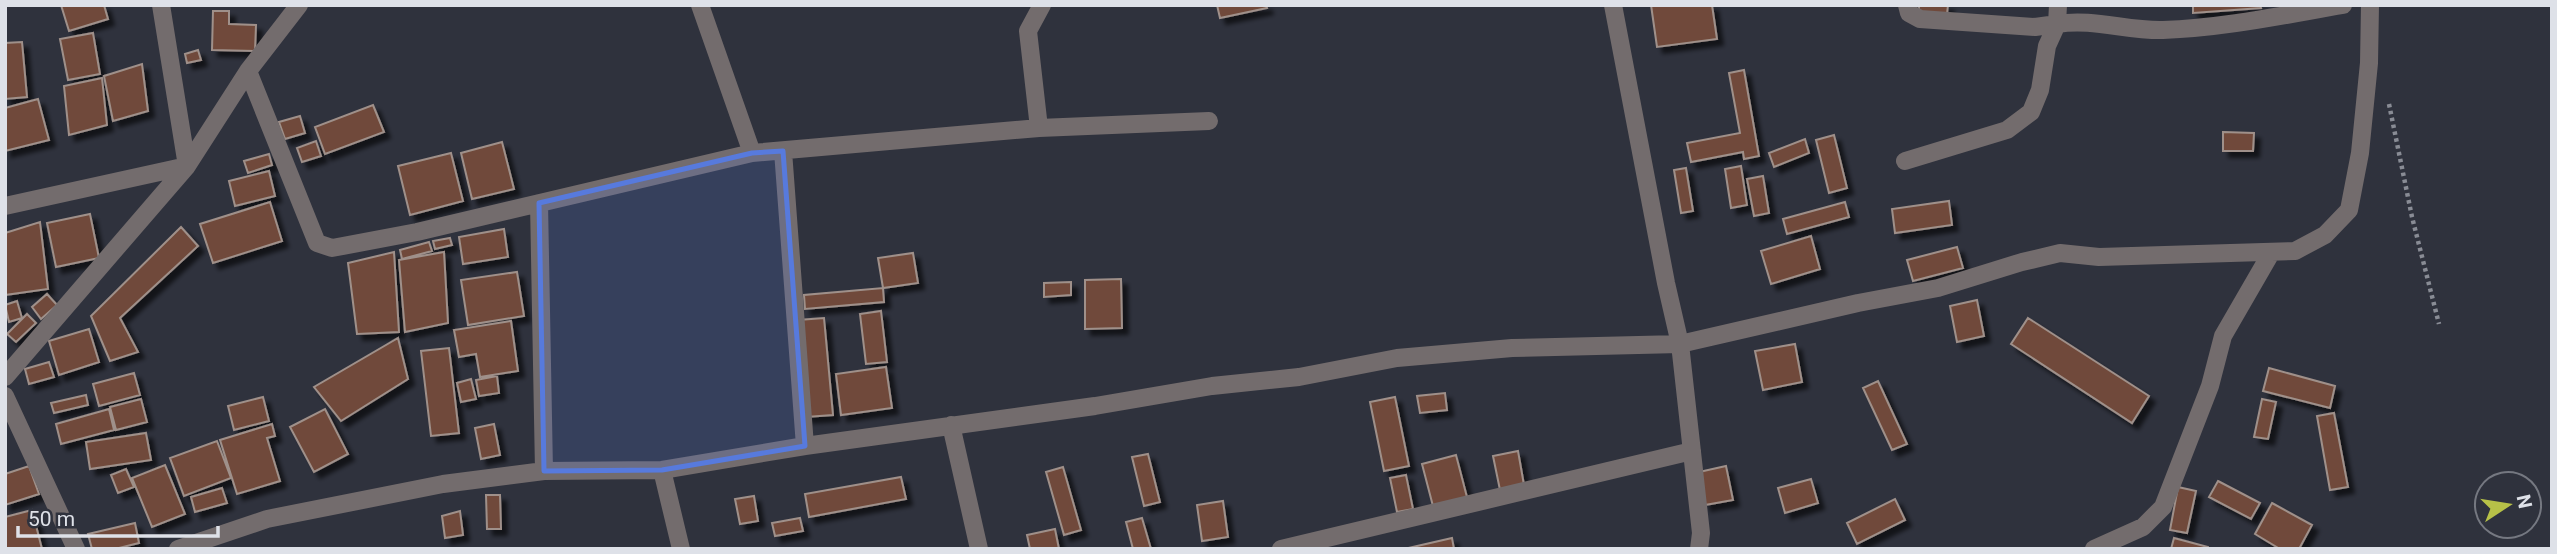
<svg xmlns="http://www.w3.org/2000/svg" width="2557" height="554" font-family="Roboto,sans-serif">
  <defs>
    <filter id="shadow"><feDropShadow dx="6" dy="6" stdDeviation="2" flood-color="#0009"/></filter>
  </defs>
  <rect width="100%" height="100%" fill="#2f323d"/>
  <path fill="#704a3a" stroke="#9f908a" stroke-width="2" filter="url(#shadow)" d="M61 5H104L108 19 69 31Z
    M1217 5H1266L1267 8 1220 18Z
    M1651 5H1712L1717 39 1657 47Z
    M1919 5H1948L1947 14 1919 13Z
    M2193 5H2260L2261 8 2193 13Z
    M213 11H229V24L256 25 255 51 212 50Z
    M93 33 100 74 68 80 60 39Z
    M22 42 27 97 5 99V43Z
    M198 50 201 60 187 63 185 54Z
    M142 64 148 111 113 121 104 76Z
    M1744 70 1759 156 1744 159 1743 152 1691 162 1687 143 1740 133 1729 73Z
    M102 78 107 125 69 135 64 86Z
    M38 99 49 140 5 151V108Z
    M373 105 384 132 325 154 315 127Z
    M300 116 305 133 285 139 279 122Z
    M2223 132 2254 133 2253 151H2223Z
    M1834 135 1847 188 1829 193 1816 140Z
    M1805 139 1809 153 1774 167 1769 153Z
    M316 141 321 156 302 162 297 148Z
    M502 142 514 189 472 199 461 153Z
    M451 153 463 201 410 215 398 166Z
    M269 154 272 165 248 173 244 161Z
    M1741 166 1747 205 1731 208 1725 169Z
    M1686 168 1693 211 1681 213 1674 170Z
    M269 171 275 196 235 206 229 181Z
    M1763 176 1769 213 1754 216 1747 179Z
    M1949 201 1952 225 1895 233 1892 209Z
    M270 202 282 241 213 263 200 224Z
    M1845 202 1849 217 1787 234 1783 219Z
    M90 214 99 258 56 267 47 223Z
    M40 222 48 289 5 295V233Z
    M181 227 198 246 120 318 138 352 110 361 91 316Z
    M504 229 508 257 463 264 459 237Z
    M1811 236 1820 269 1771 284 1761 251Z
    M450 238 452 245 435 249 433 241Z
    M429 242 432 251 402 259 400 250Z
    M1957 247 1963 268 1913 281 1907 260Z
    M394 252 399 332 357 334 348 263Z
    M444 252 448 323 405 332 399 260Z
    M913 253 918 283 883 288 878 258Z
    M517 272 524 316 468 325 461 280Z
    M1121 279 1122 328 1085 329V280Z
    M1071 282V295L1044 297V283Z
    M883 288 884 302 805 309 804 295Z
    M47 294 57 305 41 319 32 307Z
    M1977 300 1984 336 1957 342 1950 306Z
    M17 301 22 318 9 322 5 305Z
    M881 311 887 362 866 364 860 314Z
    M27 314 36 323 16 342 7 334Z
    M824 318 833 415 806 417 798 320Z
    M2028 318 2149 396 2132 423 2011 344Z
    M511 321 518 371 480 377 476 354 459 357 454 330Z
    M89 329 99 362 59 375 49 341Z
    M398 338 408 379 341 421 314 387Z
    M1795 344 1802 382 1763 390 1755 351Z
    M449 348 459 433 431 436 421 351Z
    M49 362 54 377 29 384 25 369Z
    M886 367 892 408 841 415 836 374Z
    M2269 368 2335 386 2330 408 2263 391Z
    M134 373 140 395 99 406 93 384Z
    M497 376 499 393 479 396 476 380Z
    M471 379 476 399 461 402 457 383Z
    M1878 381 1907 444 1892 450 1863 388Z
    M1445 393 1447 410 1420 413 1417 396Z
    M86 395 88 405 54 413 51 403Z
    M263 397 269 421 234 430 228 406Z
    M1395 397 1409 466 1384 471 1370 402Z
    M141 399 147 422 116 430 110 407Z
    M2262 399 2276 402 2268 439 2254 437Z
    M109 409 114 430 61 444 56 424Z
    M325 409 348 454 314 472 290 427Z
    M2334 413 2348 487 2330 490 2317 416Z
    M272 424 275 436 267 438 280 481 237 494 220 440Z
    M494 424 500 455 481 459 475 428Z
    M146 433 151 460 90 469 86 442Z
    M217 441 231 478 184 496 170 458Z
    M1518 451 1524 485 1500 490 1493 456Z
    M1148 454 1160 502 1144 506 1132 457Z
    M1456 455 1468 501 1434 510 1422 464Z
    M165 465 185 514 152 527 132 478Z
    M29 466 39 494 5 505V474Z
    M1726 466 1733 500 1705 505 1699 472Z
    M1063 467 1081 530 1064 535 1046 472Z
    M126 469 134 487 118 493 111 475Z
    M1406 475 1413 509 1397 512 1390 478Z
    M901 477 906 499 809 517 805 494Z
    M1811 479 1818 503 1785 513 1778 488Z
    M2218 481 2260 503 2251 519 2209 497Z
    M2178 487 2196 491 2187 533 2170 530Z
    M222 488 227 503 195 512 191 497Z
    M486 495H500L501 529H487Z
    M754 496 758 521 740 524 735 499Z
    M1895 499 1905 520 1857 544 1847 523Z
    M1223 501 1228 537 1202 541 1197 505Z
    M2272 503 2312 525 2299 549H2280L2255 534Z
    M32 510 42 549H5V517Z
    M460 511 463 535 445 538 442 516Z
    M800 518 803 531 775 536 772 523Z
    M1142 518 1151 549H1133L1126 522Z
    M135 523 139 543 115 549H92L88 534Z
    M1055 529 1059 549H1030L1027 535Z
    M1452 538 1454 549H1404Z
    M2174 538 2208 547V549H2171Z"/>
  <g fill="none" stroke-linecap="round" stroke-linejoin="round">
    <path stroke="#898c95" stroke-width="4.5" stroke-dasharray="3.5 3.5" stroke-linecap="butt" d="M2389 104 2412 217 2439 324"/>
    <path stroke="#736c6d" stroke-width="18" d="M700 5 752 153
      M1613 5 1666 283 1680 344 1701 533 1699 549
      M1907 5 1909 13 1920 19 2035 27 2057 24 2058 5
      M248 71 317 243 332 248 417 232 752 153 1039 128 1209 121
      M1039 128 1028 31 1042 5
      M783 151 805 446
      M1905 161 2007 130 2031 112 2040 90 2047 46 2057 24C2093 18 2127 31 2163 30 2223 28 2284 15 2343 5
      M539 203 544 471
      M5 206 187 166 248 71 299 5
      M5 377 187 166 161 5
      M5 396 76 549
      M951 425 979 549
      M662 470 681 549
      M178 549 267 519 443 484 544 471 662 470 805 446 1095 406 1212 386 1299 377 1397 358 1512 348 1680 344 1858 303 1938 288 2022 262 2060 253 2099 257 2295 251 2325 235 2349 210 2360 153 2369 63 2370 5
      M1281 549 1692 451
      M2094 549 2143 527 2163 507 2210 386 2223 336 2271 253"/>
  </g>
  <path fill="#577add" fill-opacity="0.2" stroke="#577add" stroke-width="5" stroke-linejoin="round" d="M783 151 805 446 662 470 544 471 539 203 752 153Z"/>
  <rect width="2557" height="554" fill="none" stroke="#dee1e8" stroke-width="14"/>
  <g transform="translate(2508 505) rotate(78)"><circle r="33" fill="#2f323d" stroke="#757881" stroke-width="2"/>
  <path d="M0-5L12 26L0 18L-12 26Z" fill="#b7c148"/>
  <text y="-10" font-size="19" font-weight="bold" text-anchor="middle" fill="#dee1e8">N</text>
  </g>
  <path d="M18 526v10h200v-10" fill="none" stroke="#dee1e8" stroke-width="3.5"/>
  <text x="28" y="526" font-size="21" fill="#dee1e8" stroke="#2f323d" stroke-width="5" paint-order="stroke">50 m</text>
</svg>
